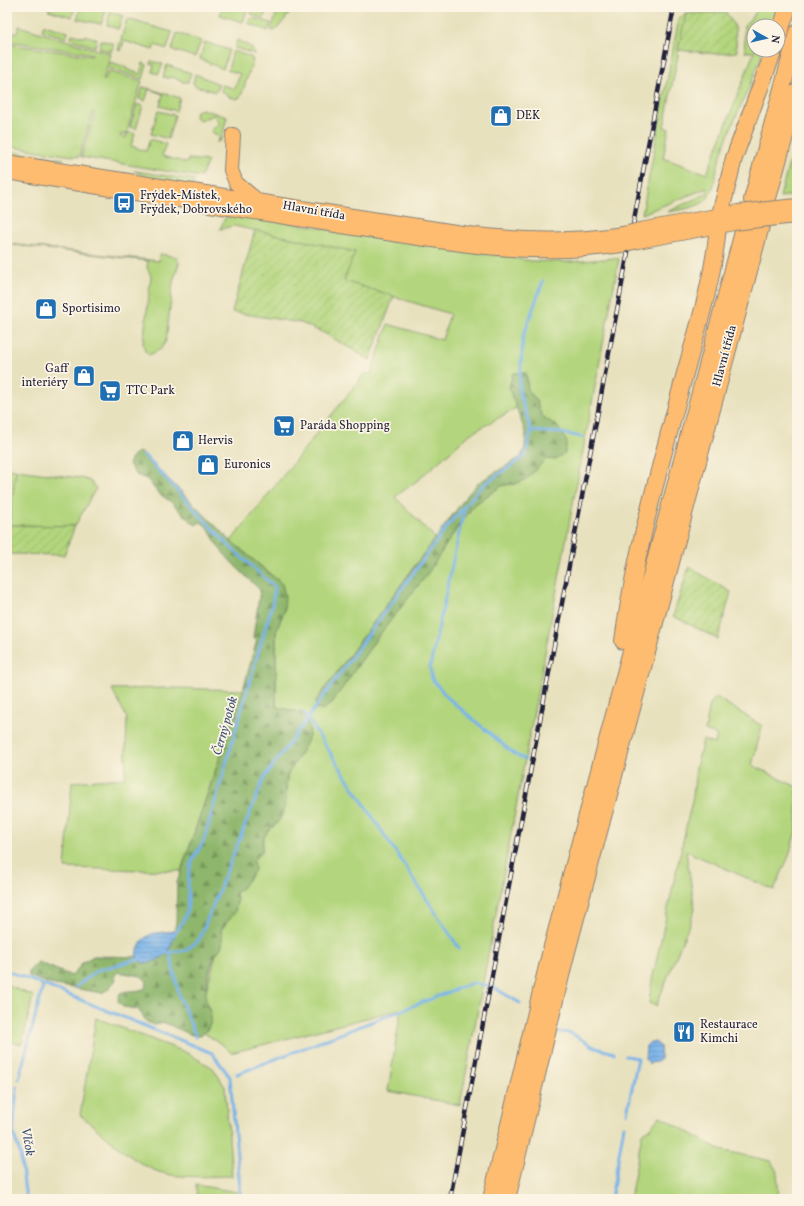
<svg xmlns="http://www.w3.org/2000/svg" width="804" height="1206" font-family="Vollkorn,serif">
  <defs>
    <pattern id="forest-firs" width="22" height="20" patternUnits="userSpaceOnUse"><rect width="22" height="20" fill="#8eb66c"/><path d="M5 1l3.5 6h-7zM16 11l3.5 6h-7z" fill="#74945a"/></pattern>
    <pattern id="garden-furrows" width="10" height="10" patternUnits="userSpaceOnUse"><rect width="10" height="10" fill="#b3d57d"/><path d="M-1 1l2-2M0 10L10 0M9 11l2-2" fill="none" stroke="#9ab76d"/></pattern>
    <pattern id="water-rules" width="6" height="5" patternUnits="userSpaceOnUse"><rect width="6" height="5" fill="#77b2e9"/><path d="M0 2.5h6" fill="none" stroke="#6190be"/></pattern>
  </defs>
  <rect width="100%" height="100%" fill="#fcf5e5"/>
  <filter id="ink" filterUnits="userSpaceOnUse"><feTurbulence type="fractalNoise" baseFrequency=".025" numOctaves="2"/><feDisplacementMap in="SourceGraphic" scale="8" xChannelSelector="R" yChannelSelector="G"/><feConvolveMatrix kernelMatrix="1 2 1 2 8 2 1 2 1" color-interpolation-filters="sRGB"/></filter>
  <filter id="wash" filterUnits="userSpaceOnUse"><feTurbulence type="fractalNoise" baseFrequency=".012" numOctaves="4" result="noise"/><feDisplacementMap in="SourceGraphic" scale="16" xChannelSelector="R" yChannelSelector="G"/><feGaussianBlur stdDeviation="0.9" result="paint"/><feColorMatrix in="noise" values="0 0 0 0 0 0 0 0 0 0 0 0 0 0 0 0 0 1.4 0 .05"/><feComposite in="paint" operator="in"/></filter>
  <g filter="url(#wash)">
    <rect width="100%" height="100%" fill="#e8e1be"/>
    <path fill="#b3d57d" stroke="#6a7c5c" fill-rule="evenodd" d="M50 7H75L72 17 48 10Z
      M81 7H93L106 11 101 24 77 19Z
      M222 7H248L243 22 220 15Z
      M254 7H269L263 18 251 14Z
      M279 7H295L276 30 272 31 271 29Z
      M755 7H776L770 26H754V50H763C752 88 730 123 719 161 715 173 716 188 707 199 699 208 679 210 667 212L708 193 707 188 642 214 679 18 686 14 664 127 669 129 663 158 707 174 754 52H745L744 26 756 12Z
      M110 12 123 16 118 29 107 25Z
      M255 18 271 23 268 31 248 23 249 20Z
      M127 19 172 32 167 49 155 45 153 50 124 41 121 51 118 50Z
      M44 25 68 32 66 38 42 30Z
      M19 26 111 54 103 80H105L108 71 142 81 126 135 121 134 120 136 126 138 128 132 135 134 131 146 146 151 150 139 166 144 162 156 187 163 188 159 208 161 201 177 81 157 95 113 93 112 79 157 7 146V44L92 56 93 54 7 41V30L17 33Z
      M177 33 201 41 195 57 172 50Z
      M72 34 84 37 85 35 97 39 95 47 71 39Z
      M101 40 114 44 111 52 99 48Z
      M237 40 251 47 255 54 235 48Z
      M205 42 229 50 223 69 200 59Z
      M233 51 251 57 253 60 241 96 238 99 229 97 228 95 221 91 223 85 235 89 240 74 228 70Z
      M151 61 163 64 159 74 152 72 154 65 150 64Z
      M110 62 126 67V69L140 74 143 63 147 65 143 79 108 68Z
      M167 65 191 73 188 82H182L181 80 171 77 168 78 163 77Z
      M195 74 219 84 216 92 195 86 193 83Z
      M143 87 180 98 176 111 160 106 163 94 149 89 145 101 139 99Z
      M137 104 143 106 136 129 130 127Z
      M202 109 227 117 221 141 219 140 217 143 220 136 213 133 211 130 219 124 214 115 200 120 195 117 196 111Z
      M158 111 175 115 168 139 151 134Z
      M797 134V195L780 197Z
      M7 151 64 159 41 161 7 155Z
      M134 171 194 180 193 185 151 179Z
      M233 214 532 261 570 262 616 258 619 259 460 1105 388 1091 401 1009 231 1053 224 1046 204 1033 208 1029 211 1011 206 1004 205 995 216 954 222 945 221 930 237 902 236 892 253 861 262 851 263 839 267 832 279 821 285 808 287 776 307 742 304 713 276 707V632L284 611 282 584 231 541 365 373 371 374 388 324 442 340 450 314 343 281 355 252 234 226 220 229 225 218ZM526 373 528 390 536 400 542 416 556 426 546 459 515 484 503 485 475 504 376 639 332 703 315 708 316 701 435 538 395 497 419 479 470 434 518 407 511 397Z
      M7 244 159 261 160 254 176 257 179 263 173 282 166 341 161 349 149 355 145 351 143 344 151 276 147 267 148 261Z
      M16 470 81 478 90 481 96 488 75 526 9 525Z
      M171 688 243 690 181 871 65 868 72 782 125 778 127 718 112 689Z
      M716 697 762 726 752 765 797 787V827L789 856 774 890 686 851 695 910 656 1006 649 1003 652 980 693 796 696 768 703 740 715 744 717 735 705 731 710 704Z
      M7 985 33 996 22 1044 7 1041Z
      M96 1018 185 1052 213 1068 225 1087 232 1176C212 1176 178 1179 159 1172 131 1162 103 1133 80 1115Z
      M660 1116 720 1150 771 1161 777 1172 779 1199H630L642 1134 650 1128Z
      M196 1185 237 1192V1199H197Z"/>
    <path fill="url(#forest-firs)" stroke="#586c54" d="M513 373H526L528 390 536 400 542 416 557 426 567 442 565 453 554 460 546 459 527 479 515 484 503 485 475 504 466 514 426 576 376 639 332 703 323 710 315 708 316 701 465 498 478 483 521 457 525 447 526 434 509 387Z
      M138 452 143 454 231 541 282 584 285 596 284 611 276 632V707L304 713 310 731 307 742 287 776 285 808 279 821 267 832 263 839 262 851 253 861 255 870 242 888 236 892 237 902 235 912 221 930C222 934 223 941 222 945 221 949 217 952 215 955 210 967 206 982 206 994 204 1013 222 1015 201 1036L192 1035 165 1023 154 1025 147 1022 138 1009 123 1007 118 1001 120 993C130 989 134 993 146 988L147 981 141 976 118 972 115 975 116 980 107 990 102 993 50 984 29 976V971L38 962 72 976 83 962 94 956 144 957 171 947 176 922 177 883 243 690 257 640 253 638 260 590C247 577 232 564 221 550 213 541 212 529 201 522L195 525 170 501 158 493 147 479 136 475 129 464 133 455Z"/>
    <path fill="url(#garden-furrows)" stroke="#6a7c5c" d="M726 12 735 27 737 52 717 54 678 50 686 14Z
      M255 230 355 252 344 281 394 296 370 360 324 333 301 323 232 312Z
      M7 469 16 470 9 525 75 526 64 555 7 554Z
      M689 567 731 592 718 639 673 616Z"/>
    <path fill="url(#water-rules)" stroke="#4c6a92" d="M176 931C170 952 165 962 142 963L136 955C144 930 152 934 176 931Z
      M650 1042H655L660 1046 661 1059 657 1062 649 1063 645 1059 646 1046Z"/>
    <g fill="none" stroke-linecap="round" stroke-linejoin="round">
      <path stroke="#77b2e9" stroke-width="3" d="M531 431 562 433 582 437
        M144 455 228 545 275 587 272 605 204 840C200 849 191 859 190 868 184 898 196 908 173 936
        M464 510 430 667 432 679 448 698 514 754 525 759
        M304 713 459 948
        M164 953 186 950 199 940 264 778 446 528 482 486 525 456 531 431 519 391 523 337 543 281
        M170 953 179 995 196 1037
        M7 971 67 994
        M76 987 98 970 142 958
        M66 994 212 1053 230 1077 241 1199
        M559 1032 571 1033 596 1048 614 1053
        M626 1056 638 1058 627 1113
        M237 1074 472 983 491 986 520 1003
        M19 1079 43 986
        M17 1087 13 1132 20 1153 26 1199
        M611 1199 624 1126"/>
    </g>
  </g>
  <g filter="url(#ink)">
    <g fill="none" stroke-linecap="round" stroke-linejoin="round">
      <g stroke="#85827c" stroke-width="16">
        <path id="major" d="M233 135 231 170 236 183 258 201
          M7 162 475 235C525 240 573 242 623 234
          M7 172C119 190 230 209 342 226 435 240 527 260 621 245
          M640 230 738 212
          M638 241 734 223"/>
      </g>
      <g stroke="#85827c" stroke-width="18">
        <path id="highway" d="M778 38 788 7
          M768 198 797 92
          M752 200 797 33
          M720 215 734 158 774 50
          M623 641C635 550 662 461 685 373 699 324 714 276 718 226
          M491 1199 550 954 744 228
          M507 1199 565 959 761 226"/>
      </g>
      <use href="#major" stroke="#febc70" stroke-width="14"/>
      <use href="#highway" stroke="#febc70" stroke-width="16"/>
      <g stroke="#22223b" stroke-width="4.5">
        <path id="rail" d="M450 1199 674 7"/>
      </g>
      <use href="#rail" stroke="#fcf5e5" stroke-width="3" stroke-dasharray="9" stroke-linecap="butt"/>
      <g stroke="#85827c" stroke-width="16" stroke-linecap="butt">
        <path id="major-bridge" d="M738 212 797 206
          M734 223 795 216
          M623 234 640 230
          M621 245 638 241"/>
      </g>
      <use href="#major-bridge" stroke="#febc70" stroke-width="14"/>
    </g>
  </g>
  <defs>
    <g id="shop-square" transform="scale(1.15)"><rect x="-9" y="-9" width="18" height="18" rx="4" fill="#1f6fb2" stroke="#fcf5e5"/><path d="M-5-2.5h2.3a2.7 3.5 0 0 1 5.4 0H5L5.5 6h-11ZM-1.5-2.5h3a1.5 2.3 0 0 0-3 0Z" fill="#fff"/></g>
    <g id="bus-square" transform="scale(1.15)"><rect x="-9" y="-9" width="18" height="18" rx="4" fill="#1f6fb2" stroke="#fcf5e5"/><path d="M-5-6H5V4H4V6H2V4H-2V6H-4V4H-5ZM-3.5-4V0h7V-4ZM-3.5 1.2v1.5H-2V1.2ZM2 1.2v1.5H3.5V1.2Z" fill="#fff"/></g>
    <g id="supermarket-square" transform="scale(1.15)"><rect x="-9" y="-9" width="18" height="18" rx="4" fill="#1f6fb2" stroke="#fcf5e5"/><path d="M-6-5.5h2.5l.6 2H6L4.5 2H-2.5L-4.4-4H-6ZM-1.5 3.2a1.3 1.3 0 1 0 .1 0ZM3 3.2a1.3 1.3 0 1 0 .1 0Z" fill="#fff"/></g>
    <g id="restaurant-square" transform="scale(1.15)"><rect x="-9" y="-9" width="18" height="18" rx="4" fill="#1f6fb2" stroke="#fcf5e5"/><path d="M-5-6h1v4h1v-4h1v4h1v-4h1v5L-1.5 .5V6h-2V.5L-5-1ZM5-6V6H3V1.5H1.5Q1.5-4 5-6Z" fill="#fff"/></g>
  </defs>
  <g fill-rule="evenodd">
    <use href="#shop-square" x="501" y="116"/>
    <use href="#bus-square" x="124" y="203"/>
    <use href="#shop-square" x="46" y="309"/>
    <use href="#shop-square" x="84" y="376"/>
    <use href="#supermarket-square" x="110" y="391"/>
    <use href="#supermarket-square" x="284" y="426"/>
    <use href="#shop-square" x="183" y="441"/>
    <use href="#shop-square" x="208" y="465"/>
    <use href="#restaurant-square" x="684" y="1032"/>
  </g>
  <g text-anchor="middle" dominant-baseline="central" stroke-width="3.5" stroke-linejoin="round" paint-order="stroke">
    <g font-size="12" fill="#22223b" stroke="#fcf5e5" text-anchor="start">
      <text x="516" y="116">DEK</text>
      <text x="140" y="196">Frýdek-Místek,<tspan x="140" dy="14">Frýdek, Dobrovského</tspan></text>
      <text x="62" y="309">Sportisimo</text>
      <text x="68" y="369" text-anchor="end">Gaff<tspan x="68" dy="14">interiéry</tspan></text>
      <text x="126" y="391">TTC Park</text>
      <text x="300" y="426">Paráda Shopping</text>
      <text x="198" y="441">Hervis</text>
      <text x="224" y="465">Euronics</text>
      <text x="700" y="1025">Restaurace<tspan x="700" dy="14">Kimchi</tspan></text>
    </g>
    <g font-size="12" fill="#22223b" stroke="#fcf5e5">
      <text transform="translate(314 211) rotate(10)">Hlavní třída</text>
      <text transform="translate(725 356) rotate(-75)">Hlavní třída</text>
    </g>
    <g font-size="13" font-style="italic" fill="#405478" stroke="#fcf5e5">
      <text transform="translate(226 726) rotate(-74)">Černý potok</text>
      <text transform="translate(27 1142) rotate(80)">Vlčok</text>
    </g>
  </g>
  <rect width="804" height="1206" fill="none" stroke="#fcf5e5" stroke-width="24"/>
  <g transform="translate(766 38) rotate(98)"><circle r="19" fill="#fcf5e5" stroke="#a5a1a1"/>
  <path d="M0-3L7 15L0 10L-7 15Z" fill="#1f6fb2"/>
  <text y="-6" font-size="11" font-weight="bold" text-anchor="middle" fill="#22223b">N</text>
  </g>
</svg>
